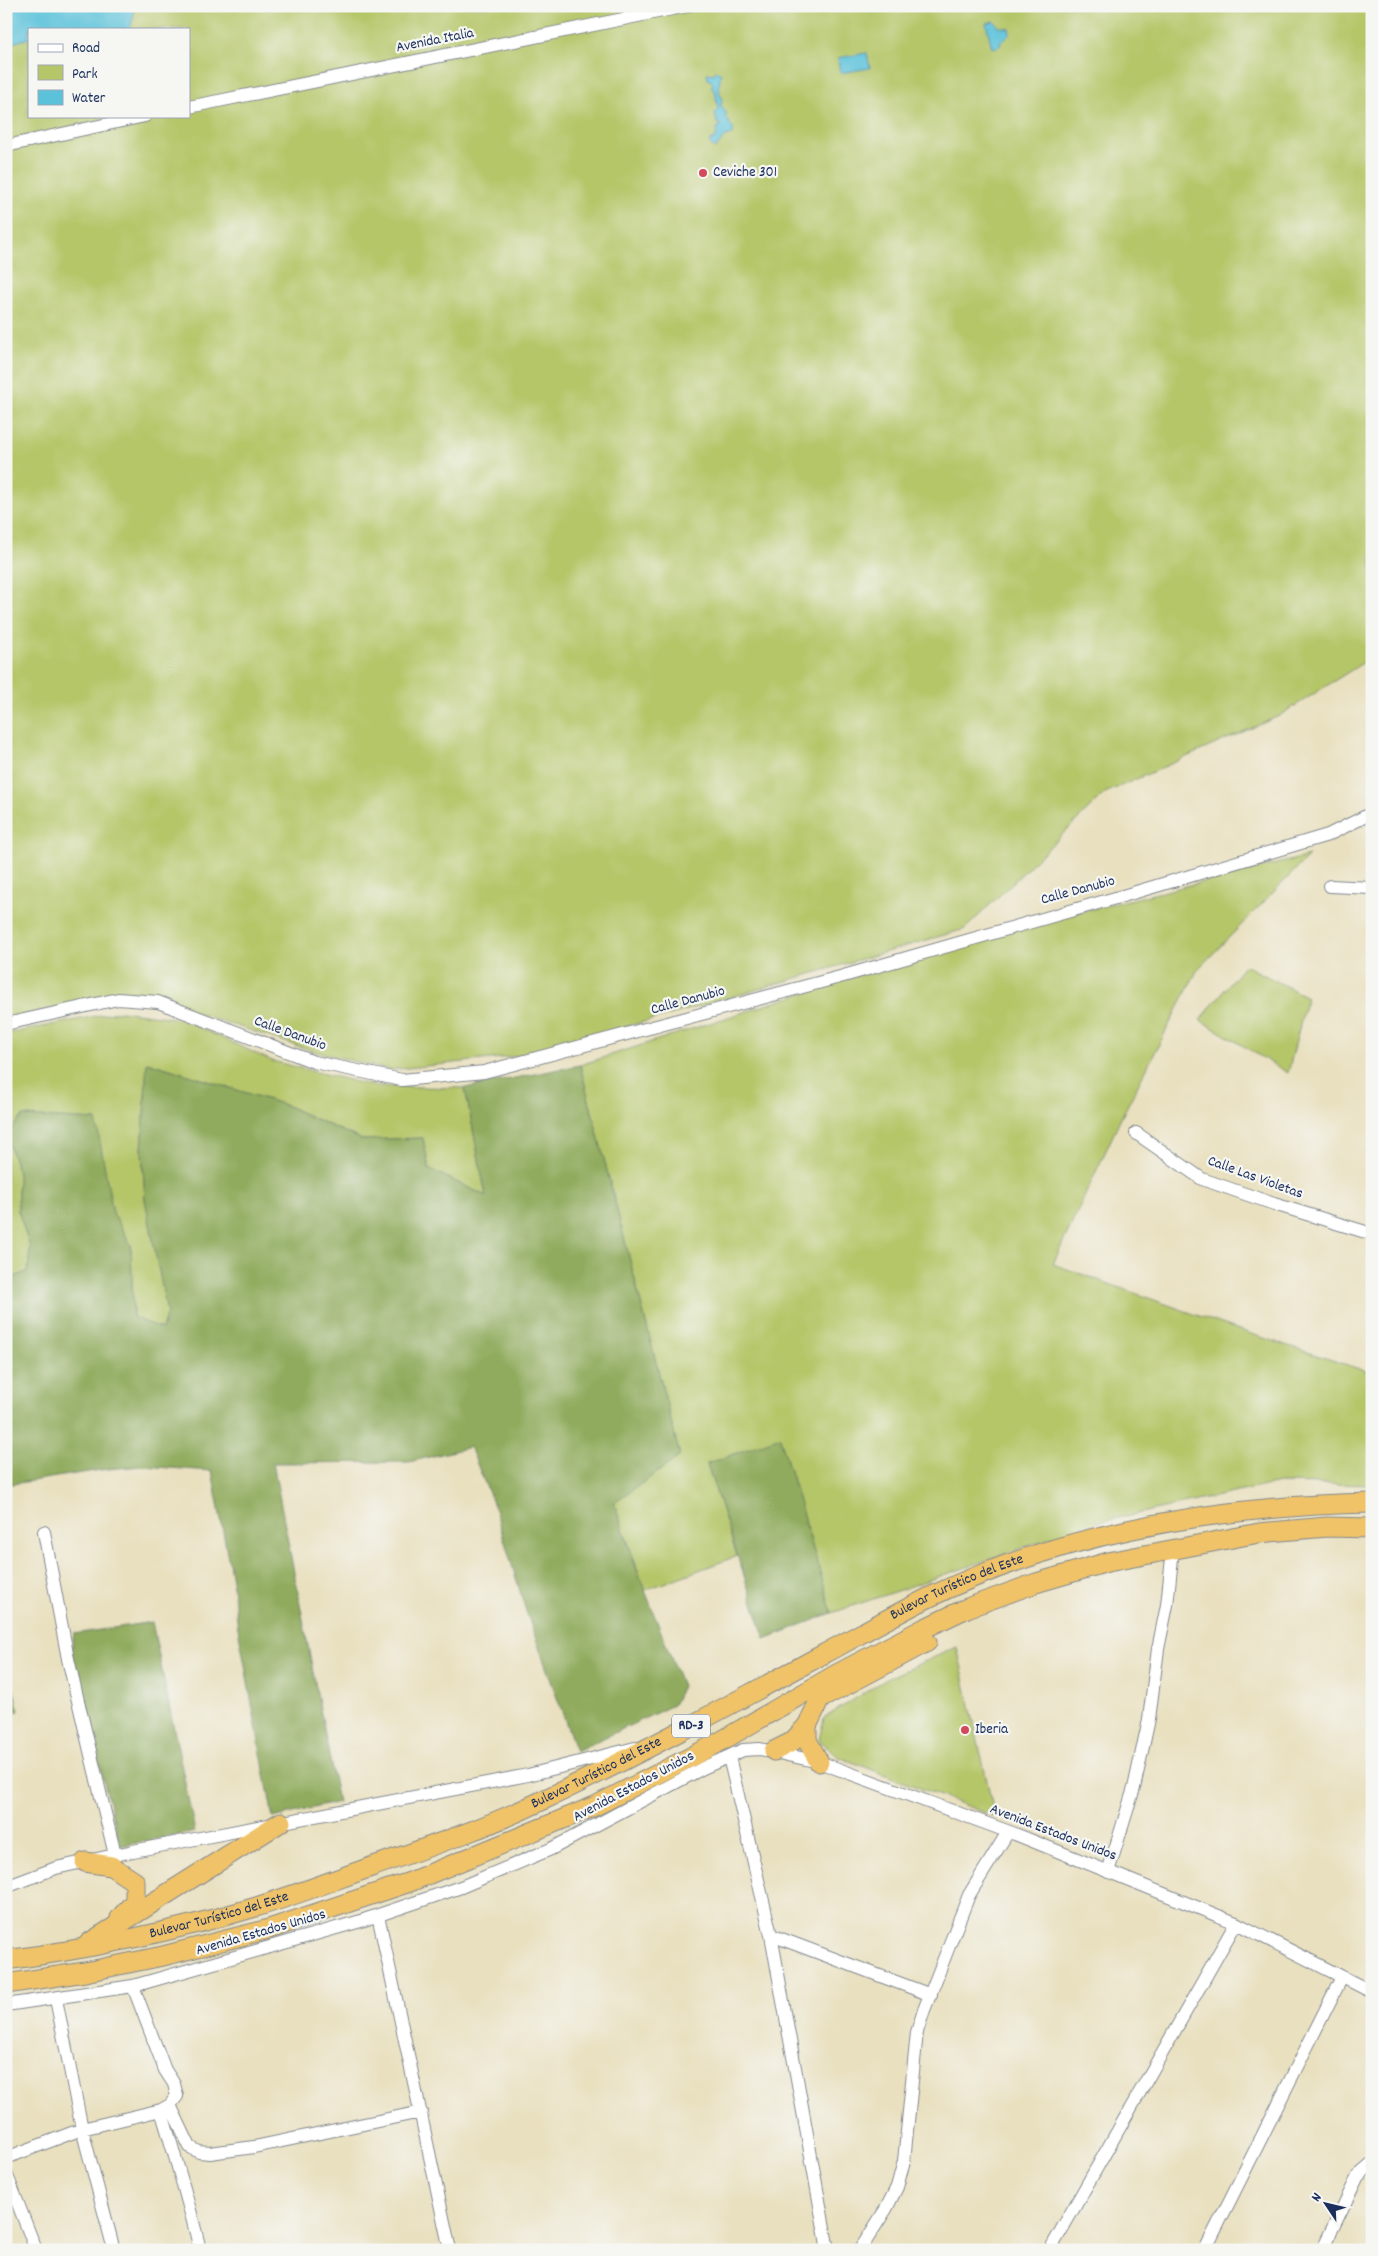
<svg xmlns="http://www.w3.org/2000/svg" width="1378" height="2256" font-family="Dekko,sans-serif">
  <rect width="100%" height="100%" fill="#f6f6f2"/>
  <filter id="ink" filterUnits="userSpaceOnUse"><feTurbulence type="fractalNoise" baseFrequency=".02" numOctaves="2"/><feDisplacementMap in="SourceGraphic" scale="10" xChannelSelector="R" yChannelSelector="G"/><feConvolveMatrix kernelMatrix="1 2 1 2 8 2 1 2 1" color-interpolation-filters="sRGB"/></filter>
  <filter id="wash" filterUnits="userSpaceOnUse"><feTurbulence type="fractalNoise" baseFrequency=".0096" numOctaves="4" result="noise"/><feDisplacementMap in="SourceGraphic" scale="20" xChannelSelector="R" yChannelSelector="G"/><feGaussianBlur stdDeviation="1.12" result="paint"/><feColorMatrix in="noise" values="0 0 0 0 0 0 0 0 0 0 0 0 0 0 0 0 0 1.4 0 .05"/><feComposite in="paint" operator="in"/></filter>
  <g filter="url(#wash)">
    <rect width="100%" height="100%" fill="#e9e0bf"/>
    <path fill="#b5c669" stroke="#687a64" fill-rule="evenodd" d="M6 6H1372V657L1279 716 1105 793 965 929 673 1014 519 1056 389 1070 313 1051 132 992 6 1019ZM29 29H189V116H29Z
      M1309 856 1198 969 1122 1116 1053 1264 1236 1329 1372 1373V1485L1279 1483 1099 1522 832 1613 780 1438 707 1464 737 1556 645 1590 614 1503 680 1456 580 1065 973 938Z
      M1245 965 1307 997 1288 1073 1200 1020Z
      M121 1011 181 1019 272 1061 373 1086 465 1088 486 1196 429 1169 423 1138 362 1140 285 1105 147 1062 142 1151 145 1199 167 1312 162 1329 133 1317 131 1245 113 1213 95 1120 23 1116 6 1135V1034Z
      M6 1136 18 1171V1210L30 1247 28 1271 6 1281Z
      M957 1647 995 1817 839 1757 819 1740 824 1718 890 1677Z"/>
    <path fill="#90ab5d" stroke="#566d5e" d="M147 1062 285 1105 362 1140 423 1138 429 1169 486 1196 465 1088 580 1065 680 1456 614 1503 634 1562 682 1686 673 1705 576 1751 526 1611 493 1503 470 1447 409 1462 273 1463 338 1802 273 1818 238 1628 232 1580 212 1471 142 1466 107 1469 6 1485V1281L28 1271 30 1247 18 1210V1171L6 1135 23 1116 96 1120 113 1213 131 1245 133 1317 162 1329 167 1312 145 1199 142 1151Z
      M780 1437 832 1613 765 1639 707 1464Z
      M152 1622 195 1832 120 1846 71 1649 74 1634Z
      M6 1660 19 1711 6 1714Z"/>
    <path fill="#5cc2da" stroke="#3c789c" d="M6 6H132L134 14 130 29H29V38L6 45Z
      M994 21 999 27 1009 28 1010 34 1001 41 1000 46 992 48 986 23Z
      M867 53 870 68 840 73 838 58Z
      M716 71 721 74C719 83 718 91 722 99L721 106 727 114 725 117 733 128V134L724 138 715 149 709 142 716 138 717 128 721 126 720 124 717 123 715 113 718 108 715 91 711 88 713 83 708 79 707 73 714 74Z"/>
  </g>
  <g filter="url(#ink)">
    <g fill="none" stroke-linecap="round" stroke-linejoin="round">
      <g stroke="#82888e" stroke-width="14">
        <path id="minor" d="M189 107 687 6
          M6 146 145 116
          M1330 886 1372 888
          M6 1024 118 999 158 1002 314 1062 402 1080 484 1072 840 977 1126 895 1328 835 1372 813
          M1136 1133 1202 1179 1274 1204 1372 1234
          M44 1532 68 1659 115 1855
          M729 1757 771 1935 828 2250
          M1108 1872 1134 1788 1149 1719 1158 1649 1167 1605 1173 1549
          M6 1887 56 1868 133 1851 528 1775 635 1748
          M378 1915 450 2250
          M771 1935 931 1995
          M56 1999 82 2129 114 2250
          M6 2005 133 1986 361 1921 461 1887 551 1849 703 1768 743 1750 760 1749 819 1762 1015 1834 1236 1923 1372 1992
          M170 2105 190 2147 199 2152 210 2153 254 2147 421 2112
          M161 2110C175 2156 189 2202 200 2250
          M6 2158 82 2129 161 2110 170 2105 177 2096 174 2084 165 2070 133 1986
          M6 2173 36 2250
          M860 2250 886 2209 897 2187 904 2161 917 2032 924 2010 969 1895 1008 1832
          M1050 2250 1236 1923
          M1205 2250 1342 1977
          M1322 2250 1358 2176 1372 2164"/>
      </g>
      <g stroke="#82888e" stroke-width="21">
        <g id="highway">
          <path d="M774 1751 792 1742 807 1726"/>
          <path d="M819 1762 807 1740V1726L820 1699 927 1642"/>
          <path d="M85 1862 111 1866 135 1882V1901L120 1918"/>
          <path d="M89 1943 281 1822"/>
          <path id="s1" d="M6 1960C90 1949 175 1931 256 1907 296 1895 334 1880 374 1866 428 1847 485 1828 537 1803 634 1757 728 1706 822 1655 859 1635 895 1614 932 1596 1067 1531 1223 1506 1372 1503"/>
          <path d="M6 1984 85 1972 163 1956 269 1929 410 1882 595 1806 716 1744 835 1675 923 1629 967 1608 1036 1583 1108 1562 1259 1533 1327 1527 1372 1528"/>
        </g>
      </g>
      <use href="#minor" stroke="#fff" stroke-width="12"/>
      <use href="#highway" stroke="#f0c369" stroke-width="19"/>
    </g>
  </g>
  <g fill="#d1495b" stroke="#f6f6f2" stroke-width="2">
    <circle cx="703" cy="173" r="5"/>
    <circle cx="965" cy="1730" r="5"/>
  </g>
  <g text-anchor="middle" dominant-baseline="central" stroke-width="4.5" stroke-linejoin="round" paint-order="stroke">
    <rect fill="#f6f6f2" stroke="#5d6b8a" stroke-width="1" x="672" y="1714.5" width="38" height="23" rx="4"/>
    <g font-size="14" font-weight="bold" fill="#1b2f5e">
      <text x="691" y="1726">RD-3</text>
    </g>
    <g font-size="15" fill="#1b2f5e" stroke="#f6f6f2">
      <text transform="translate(435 41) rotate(-11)">Avenida Italia</text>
      <text transform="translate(1078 891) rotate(-15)">Calle Danubio</text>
      <text transform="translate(688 1001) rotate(-15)">Calle Danubio</text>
      <text transform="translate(290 1034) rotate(20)">Calle Danubio</text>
      <text transform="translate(1255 1178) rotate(20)">Calle Las Violetas</text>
      <text stroke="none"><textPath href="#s1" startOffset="1028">Bulevar Turístico del Este</textPath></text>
      <text stroke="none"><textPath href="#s1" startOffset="622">Bulevar Turístico del Este</textPath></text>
      <text transform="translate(634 1787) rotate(-28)">Avenida Estados Unidos</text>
      <text transform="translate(1053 1833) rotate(21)">Avenida Estados Unidos</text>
      <text stroke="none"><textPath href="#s1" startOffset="218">Bulevar Turístico del Este</textPath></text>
      <text transform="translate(261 1933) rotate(-16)">Avenida Estados Unidos</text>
    </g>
    <g font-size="15" fill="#1b2f5e" stroke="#f6f6f2" text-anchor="start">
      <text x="713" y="173">Ceviche 301</text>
      <text x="975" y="1730">Iberia</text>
    </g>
  </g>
  <rect width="1378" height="2256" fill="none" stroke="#f6f6f2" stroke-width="25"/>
  <rect x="28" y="28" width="162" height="90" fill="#f6f6f2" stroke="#9ea6b7"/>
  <rect x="38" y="44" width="25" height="8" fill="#ffffff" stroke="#9ea6b7"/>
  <text x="72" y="52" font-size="15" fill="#1b2f5e">Road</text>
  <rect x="38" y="65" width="25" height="15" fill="#b5c669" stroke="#9ea6b7"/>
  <text x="72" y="78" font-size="15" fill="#1b2f5e">Park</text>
  <rect x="38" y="90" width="25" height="15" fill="#5cc2da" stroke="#9ea6b7"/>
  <text x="72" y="102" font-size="15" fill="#1b2f5e">Water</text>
  <g transform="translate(1326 2204) rotate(305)" stroke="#f6f6f2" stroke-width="4" paint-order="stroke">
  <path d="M0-4L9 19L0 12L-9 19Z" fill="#1b2f5e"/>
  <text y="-8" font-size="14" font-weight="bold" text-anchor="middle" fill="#1b2f5e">N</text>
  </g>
</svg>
